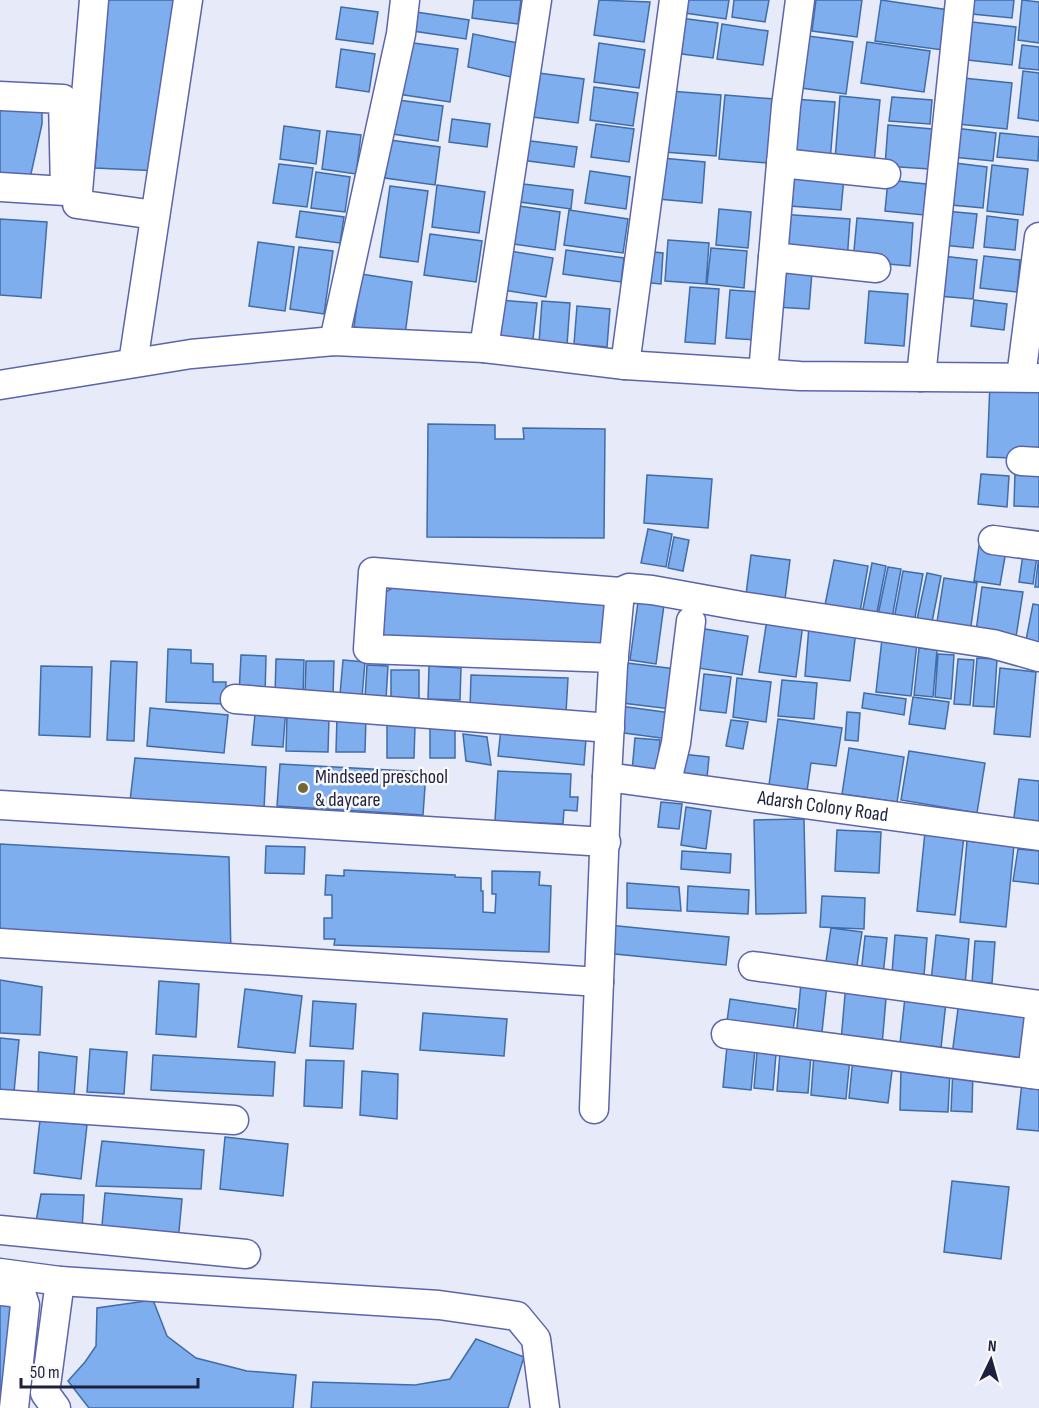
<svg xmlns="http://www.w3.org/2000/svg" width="1039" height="1408" font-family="'Sofia Sans Condensed',sans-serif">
  <rect width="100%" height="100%" fill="#e7eaf9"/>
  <path fill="#7faeef" stroke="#406ca8" stroke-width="1.5" d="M108 0H178L161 171 95 168Z
    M474 0H521L518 24 472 18Z
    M599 0 650 2 644 42 594 35Z
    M679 0H729L726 19 678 12Z
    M734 0H769L765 22 732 17Z
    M816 0H862L857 37 812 31Z
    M881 0 949 10 943 50 875 41Z
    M973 0H1014L1012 18 972 14Z
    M1022 0 1039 2V43L1018 40Z
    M341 7 378 12 373 44 336 39Z
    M416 12 469 20 466 39 413 31Z
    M680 18 718 23 713 58 674 53Z
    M972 22 1016 27 1012 65 968 60Z
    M722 24 768 31 763 65 717 59Z
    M473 34 518 43 511 77 468 67Z
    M808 36 853 42 846 94 801 88Z
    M406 42 458 49 450 102 398 94Z
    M867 42 930 51 924 92 861 83Z
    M599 43 645 50 639 88 594 82Z
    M1022 45 1039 47V70L1019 68Z
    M341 49 375 54 369 92 336 87Z
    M1023 71 1039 73V121L1018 118Z
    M531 72 584 79 578 123 525 116Z
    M963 78 1012 83 1007 129 958 124Z
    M594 87 638 93 633 126 590 120Z
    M669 91 721 95 716 156 664 152Z
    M725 95 774 99 768 163 719 159Z
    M840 96 880 100 874 163 835 160Z
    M892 97 932 100 930 124 889 121Z
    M793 99 835 102 830 161 788 158Z
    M398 100 443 106 438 141 393 134Z
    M0 101 42 111V124L29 183 0 180Z
    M452 119 490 124 487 147 449 142Z
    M596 124 634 129 629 162 591 157Z
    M888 125 932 129 929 169 885 166Z
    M284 126 320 131 316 164 280 159Z
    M955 128 996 133 993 161 952 157Z
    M327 131 361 135 356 174 322 169Z
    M1000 133 1039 137 1038 161 997 157Z
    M390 140 440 147 435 185 385 178Z
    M523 140 577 147 574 167 521 160Z
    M661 158 705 162 702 203 658 199Z
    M955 163 987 167 983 208 951 205Z
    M279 164 313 168 307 207 273 203Z
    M992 165 1028 169 1023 215 987 211Z
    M590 171 630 177 626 209 585 203Z
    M316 172 350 177 345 212 311 208Z
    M792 173 844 177 841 210 790 206Z
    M888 180 926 184 924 215 885 211Z
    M523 184 573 190 571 209 520 202Z
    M437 185 485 192 479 233 432 227Z
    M390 186 428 191 418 262 380 257Z
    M512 205 560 212 555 250 506 243Z
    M719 209 751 212 748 248 716 245Z
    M569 210 628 219 623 253 564 245Z
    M300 211 344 217 340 243 296 237Z
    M945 211 977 214 973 248 942 245Z
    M780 214 850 219 847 261 777 255Z
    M987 216 1018 220 1015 250 984 247Z
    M857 218 913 223 910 266 853 261Z
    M0 219 47 222 41 298 0 295Z
    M430 234 482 241 476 282 424 275Z
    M668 240 709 243 706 284 665 281Z
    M258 242 294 247 285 311 249 306Z
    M299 247 333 251 324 314 290 309Z
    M711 248 747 251 744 288 707 284Z
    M504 250 553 258 546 297 497 289Z
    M566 250 624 258 621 282 563 274Z
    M644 251 663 253 661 284 641 282Z
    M942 256 977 260 973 299 938 296Z
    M984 256 1020 260 1017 292 980 288Z
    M778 269 812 272 809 309 775 307Z
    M361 274 412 282 405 335 354 327Z
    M690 287 719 289 715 344 685 342Z
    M730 290 760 292 756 340 726 338Z
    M869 291 908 294 904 346 865 343Z
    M499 300 537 303 533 339 496 336Z
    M974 300 1007 304 1004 330 971 326Z
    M542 301 570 303 567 345 539 343Z
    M577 306 610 309 607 347 574 344Z
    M990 383 1039 388V459L987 457Z
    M428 424 495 425V439H524L523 428 605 429 604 538 427 537Z
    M1015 471 1039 472V507L1014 506Z
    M981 474 1009 476 1007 507 978 504Z
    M647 475 712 479 708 528 644 523Z
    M648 529 672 534 666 567 641 563Z
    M674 537 689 540 683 571 668 568Z
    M979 546 1006 551 1000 585 974 581Z
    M1023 554 1037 556 1033 584 1019 582Z
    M751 555 790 560 784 607 745 602Z
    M1039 556V587H1035Z
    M834 560 868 566 860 612 825 605Z
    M872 563 886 566 876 617 862 614Z
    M888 567 901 569 892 618 878 615Z
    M903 571 923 574 914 623 894 619Z
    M927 573 941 576 931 627 916 624Z
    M944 578 977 583 970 633 936 628Z
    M398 585 607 598 608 657 375 640 380 595Z
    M982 587 1023 592 1016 637 976 631Z
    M638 602 664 605 656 664 630 660Z
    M1033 604 1039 605V652L1024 650Z
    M767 619 803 624 796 677 759 672Z
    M809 626 856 631 850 681 805 676Z
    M699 628 748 636 742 675 692 667Z
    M882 639 917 643 911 696 876 692Z
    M919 648 937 650 933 697 914 695Z
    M168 649 191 650V663L213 664V682H226L225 704 166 702Z
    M938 654 954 655 951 699 935 697Z
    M241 655 266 656 265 697 239 695Z
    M977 658 997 659 994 707 973 706Z
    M276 659 304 660 303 696 275 695Z
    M958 659 974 660 970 705 954 704Z
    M343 660 365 662 362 697 340 695Z
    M111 661 137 662 134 741 107 740Z
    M306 661H334L333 695 305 694Z
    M627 663 676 669 671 709 622 703Z
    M367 665 388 666 386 699 365 698Z
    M41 666 92 667 90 737 39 735Z
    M429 666 461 668 460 700 428 699Z
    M1000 668 1036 672 1030 737 994 734Z
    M391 670H419V699H391Z
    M704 674 731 677 726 713 700 710Z
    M471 675 568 678 566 713 470 710Z
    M737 678 771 682 766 722 733 717Z
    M782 680 817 683 814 719 778 716Z
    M864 693 906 699 904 715 862 708Z
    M913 697 949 702 945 729 909 724Z
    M256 704 286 707 283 747 252 745Z
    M620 706 671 713 668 739 617 732Z
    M150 708 228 715 224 753 147 746Z
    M847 712 860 713 858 741 845 740Z
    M287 715 329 717 328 752 286 751Z
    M337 715 366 716 365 752H336Z
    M778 719 842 728 836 766 811 763 807 791 769 785Z
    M731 720 748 722 743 749 726 746Z
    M387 725 415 726 414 758H387Z
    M430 725H455V758H430Z
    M501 729 586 738 584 765 498 756Z
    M463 734 487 737 491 765 466 761Z
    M635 738 660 740 657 773 632 771Z
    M849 748 904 757 897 802 842 794Z
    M909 751 985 763 977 813 901 800Z
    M682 754 709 757 707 778 679 774Z
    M135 758 266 767 264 810 130 801Z
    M280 764 426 772 423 815 277 806Z
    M498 771 571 774 570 797H578L577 811 564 810 563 824 495 821Z
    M1019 779 1039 781V828L1013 825Z
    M661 802 682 804 679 829 658 827Z
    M686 807 711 811 706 849 681 845Z
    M804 819 806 913 756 914 754 820Z
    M837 830 881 832 879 873 835 871Z
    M925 832 964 836 955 915 917 911Z
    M967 841 1014 845 1006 927 960 922Z
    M0 844 229 857 231 958 0 938Z
    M266 846 305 847 304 874 265 873Z
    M1018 849 1039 851V884L1013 881Z
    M682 851 731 854 730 873 681 869Z
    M344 870 455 875V877L481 878V891H483V912L495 913 496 894H492V871L540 872 539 885 551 886 549 952 334 945 335 939H324V918H332V895H325L326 875 344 876Z
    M627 883 679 887 681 911 627 908Z
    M688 886 749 890 748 914 687 911Z
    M822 896 865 898 864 929 820 927Z
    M608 925 729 937 726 965 605 953Z
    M831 928 862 932 856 972 825 968Z
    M895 935 927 938 924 976 892 973Z
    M936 935 969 939 965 985 931 981Z
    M865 936 887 938 883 975 861 974Z
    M975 941 995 942 992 983 972 982Z
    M0 980 42 987 40 1035 0 1033Z
    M159 981 199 984 196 1037 156 1034Z
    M801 982 827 985 821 1041 796 1039Z
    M846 983 887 987 882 1045 841 1041Z
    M245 989 302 996 295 1053 238 1047Z
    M905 997 946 1002 940 1057 899 1053Z
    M730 999 796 1009 792 1038 726 1029Z
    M313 1001 356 1004 353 1049 310 1046Z
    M959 1001 1035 1010 1029 1064 952 1055Z
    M423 1013 507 1019 504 1056 420 1050Z
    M0 1038 19 1040 14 1092 0 1091Z
    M727 1046 755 1049 751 1090 723 1087Z
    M90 1049 127 1052 124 1094 87 1092Z
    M39 1052 77 1057 74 1097H38Z
    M757 1052 776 1054 773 1090 754 1088Z
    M780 1052 811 1055 808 1093 777 1091Z
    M814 1054 850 1058 846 1099 811 1095Z
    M153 1055 275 1062 273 1096 151 1090Z
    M853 1058 893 1063 888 1103 849 1098Z
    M306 1060 344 1061 342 1108 304 1106Z
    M953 1068 973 1069 972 1112 951 1111Z
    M901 1069 950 1070 948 1112 900 1110Z
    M362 1071 398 1074 397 1119 360 1115Z
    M1022 1082 1039 1084V1131L1017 1129Z
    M40 1120 87 1125 81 1179 34 1173Z
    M225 1137 288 1144 283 1196 220 1189Z
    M102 1141 204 1150 201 1189 96 1186Z
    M952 1181 1009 1187 1001 1259 944 1252Z
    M105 1193 182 1199 178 1242 101 1236Z
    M41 1194 84 1195 82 1230 35 1227Z
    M0 1300H10L7 1408H0Z
    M153 1300 167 1336 196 1358 247 1371 296 1375 293 1408H89L68 1381 85 1362 96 1346 97 1308Z
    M476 1339 524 1357 508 1408H311L313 1382 415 1385 450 1379Z"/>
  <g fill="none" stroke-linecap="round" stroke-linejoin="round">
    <g stroke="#5c65a9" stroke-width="31">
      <g id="minor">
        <path d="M94 0 77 204 155 215"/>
        <path d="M0 96 63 99 65 191 0 187"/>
        <path d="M781 163 886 174"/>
        <path d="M773 257 876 268"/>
        <path d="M334 341 401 34 405 0"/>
        <path d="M484 348 537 0"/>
        <path d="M133 363 188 0"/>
        <path d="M625 365 674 0"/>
        <path d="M763 373 786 106 800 0"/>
        <path d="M921 377 960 0"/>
        <path d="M1021 377 1039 237"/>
        <path d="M0 385 191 354 334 341 484 348 625 365 800 376 1039 378"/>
        <path d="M1021 461 1039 462"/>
        <path d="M993 540 1039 546"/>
        <path d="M614 658 368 649 373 572 620 592"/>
        <path d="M235 699 610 728"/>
        <path id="s1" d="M607 777 1039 836"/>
        <path d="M666 785 676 743 691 621"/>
        <path d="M0 805 606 842"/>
        <path d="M0 943 599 982"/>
        <path d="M753 966 1039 1005"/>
        <path d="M726 1034 1039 1075"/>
        <path d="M1032 1074 1039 1016"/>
        <path d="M0 1104 234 1120"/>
        <path d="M594 1109 607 777 613 666 620 592 629 588 652 590 741 606 993 644 1039 657"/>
        <path d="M0 1230 246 1254"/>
        <path d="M0 1273 60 1281 439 1305 517 1316 536 1339 545 1408"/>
        <path d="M0 1291 12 1292 22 1296 25 1305 14 1408"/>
        <path d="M56 1408 45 1393 60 1281"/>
      </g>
    </g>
    <use href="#minor" stroke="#fff" stroke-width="28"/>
  </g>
  <circle fill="#736734" stroke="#f8f8f8" stroke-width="2" cx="303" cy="788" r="6"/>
  <g text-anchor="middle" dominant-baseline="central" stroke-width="5" stroke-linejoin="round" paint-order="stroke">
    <g font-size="20" fill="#1e213e" stroke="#f8f8f8" text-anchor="start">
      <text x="315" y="777">Mindseed preschool<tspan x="315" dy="23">&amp; daycare</tspan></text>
    </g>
    <g font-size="20" fill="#1e213e" stroke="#f8f8f8">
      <text stroke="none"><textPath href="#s1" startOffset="218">Adarsh Colony Road</textPath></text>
    </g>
  </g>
  <g transform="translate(991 1360) rotate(5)" stroke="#f8f8f8" stroke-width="4.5" paint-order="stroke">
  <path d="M0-4.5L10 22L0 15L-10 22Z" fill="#1e213e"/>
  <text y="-9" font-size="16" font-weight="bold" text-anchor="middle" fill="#1e213e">N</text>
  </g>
  <path d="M21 1378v9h177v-9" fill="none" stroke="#1e213e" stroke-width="3"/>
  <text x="30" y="1378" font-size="18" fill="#1e213e" stroke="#f8f8f8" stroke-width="4.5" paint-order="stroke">50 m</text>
</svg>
